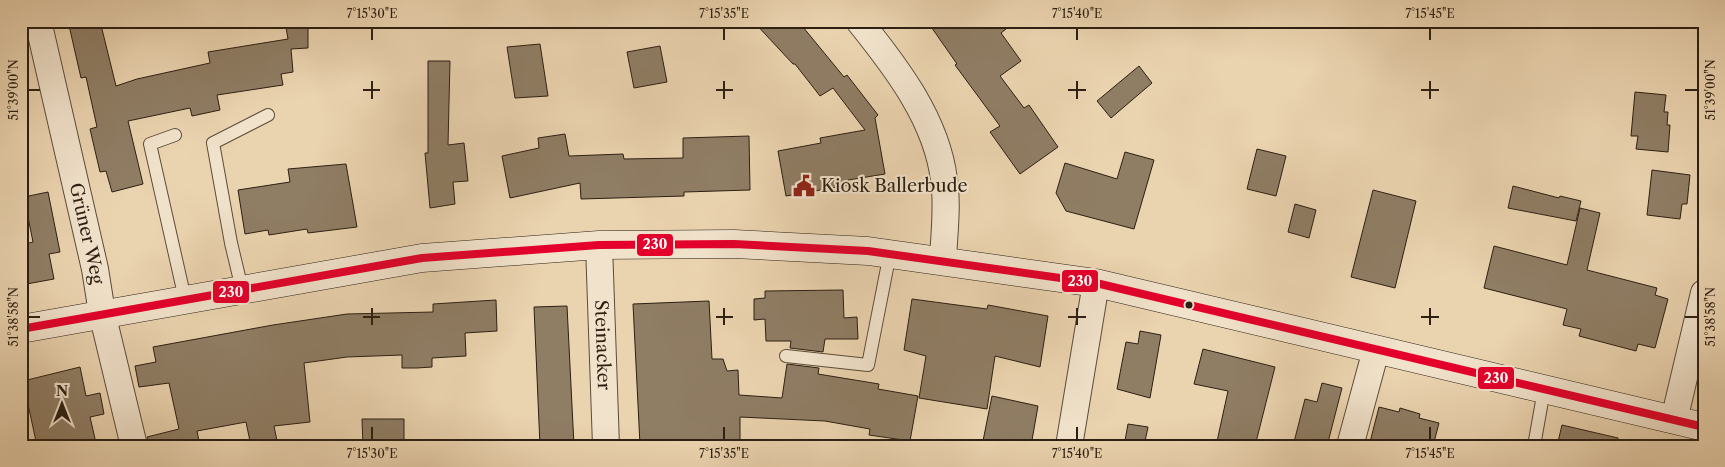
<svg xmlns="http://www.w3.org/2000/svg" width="1725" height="467" font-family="'Libre Caslon Text',serif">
  <rect width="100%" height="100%" fill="#ead3af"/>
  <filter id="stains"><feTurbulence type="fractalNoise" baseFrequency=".004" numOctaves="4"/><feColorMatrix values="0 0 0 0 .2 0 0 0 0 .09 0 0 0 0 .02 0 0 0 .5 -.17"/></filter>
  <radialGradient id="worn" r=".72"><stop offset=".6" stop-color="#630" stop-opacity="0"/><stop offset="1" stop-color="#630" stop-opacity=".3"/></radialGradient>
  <path fill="#8f7d64" stroke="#2d1f12" d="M68 21H100L116 86 137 79 210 63 208 52 288 39 285 21H308V48L291 49 293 72 281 74 283 85 217 95 220 110 192 116 190 108 128 121 143 184 112 192 106 171 100 172 90 129 97 127 86 77 81 78Z
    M753 21H798L844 77 847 75 878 115 875 118 885 174 848 180 849 185 786 196 778 151 821 143 820 138 865 130 833 88 820 96 795 64H793Z
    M927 21H1016L1001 33 1021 61 1000 76 1024 108 1029 105 1058 147 1020 174 990 132 1000 126 955 65 957 64Z
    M540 44 548 96 515 98 507 47Z
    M660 46 667 82 634 88 627 52Z
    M428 61H450L448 145 464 143 468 181 453 182 455 204 430 208 425 153H428Z
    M1139 66 1152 83 1111 118 1097 101Z
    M1635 92 1666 95 1664 112H1668L1667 125H1670L1668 152 1636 149 1638 136H1631Z
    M565 134 569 156 623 154 624 159 683 158V138L749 136 750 190 684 192V196L581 199 580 183 510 198 502 156 539 148 538 138Z
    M1257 149 1286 156 1276 196 1247 189Z
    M1125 152 1154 160 1134 229 1066 211 1056 193 1065 163 1117 179Z
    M346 164 357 227 308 233 307 229 269 235 268 230 245 234 238 190 290 182 288 169Z
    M1652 170 1690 175 1687 204H1682L1680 219 1647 215Z
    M1513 186 1559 198 1560 196 1581 201 1576 221 1508 208Z
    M1373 190 1416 201 1395 288 1351 277Z
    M48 192 60 252 49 254 54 279 21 285V245L33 242 24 197Z
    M1295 204 1316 210 1309 238 1288 232Z
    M1580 208 1600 213 1587 270 1657 288 1655 295 1668 299 1655 348 1638 344 1636 351 1579 336 1581 329 1563 325 1567 309 1484 288 1494 246 1567 265Z
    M843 290 844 318 857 317 858 339H825L823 352 790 348 791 341H766L765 319 754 320V299L765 298V291Z
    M912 299 987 309 988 305 1048 316 1040 367 995 356 987 409 919 398 926 356 904 350Z
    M496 300 497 331 465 333 466 356 432 358V367L417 368H402V355L347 357 304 363 310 422 274 426 278 446H251L246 422 197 431 200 446H149L147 437 179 429 169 383 139 387 135 366 156 362 153 347 273 325 347 314 433 312V304Z
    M709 301 712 359H723L727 371 738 370 739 395 782 398 787 364 819 368 818 374 879 384 878 389 918 396 910 441 869 435 870 429 825 421 740 417V446L640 445 633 304Z
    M567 306 574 446H540L534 307Z
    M1140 331 1161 335 1150 398 1117 389 1126 342 1138 344Z
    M1203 349 1275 367 1255 446H1216L1228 391 1194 384Z
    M80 367 86 396 100 393 104 414 90 417 96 443 81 446H37L23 381Z
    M1322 383 1342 388 1327 446H1293L1305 399 1317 402Z
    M992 396 1038 406 1031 446H982Z
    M1379 407 1399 412 1400 408 1420 414 1419 418 1439 423 1433 446H1369Z
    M362 419H404V446H363Z
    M1128 424 1148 427 1144 446H1124Z
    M1562 425 1618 438V446H1557Z"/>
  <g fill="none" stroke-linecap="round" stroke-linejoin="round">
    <g stroke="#5c4c39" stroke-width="14">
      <path id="lane" d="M175 135 150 144 185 299
        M242 289 231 243 213 143 268 115
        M786 356 868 365 890 253
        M1534 446 1544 390"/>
    </g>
    <g stroke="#5c4c39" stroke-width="28">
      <g id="street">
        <path id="s1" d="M38 21 95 269 102 313 134 446"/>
        <path d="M859 21C896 67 937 120 944 180 948 206 944 234 943 260"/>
        <path id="s2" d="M599 245 606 446"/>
        <path d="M1674 420 1704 293"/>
        <path d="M1069 446 1096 283"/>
        <path d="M1350 446 1376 350"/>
      </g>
    </g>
    <g stroke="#2d1f12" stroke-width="29">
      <path id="secondary" d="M21 329 422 258 599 245 734 244 868 251 1096 283 1704 427"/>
    </g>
    <use href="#lane" stroke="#f1e2cb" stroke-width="12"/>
    <use href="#street" stroke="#f1e2cb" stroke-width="26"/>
    <use href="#secondary" stroke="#f1e2cb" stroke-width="28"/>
    <g stroke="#f1e2cb" stroke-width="11">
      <path id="bus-1" d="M21 329 422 258 599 245 734 244 868 251 1096 283 1704 427"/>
    </g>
    <use href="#bus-1" stroke="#e4002b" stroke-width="8"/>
  </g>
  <path fill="none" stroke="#2d1f12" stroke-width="2" d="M372 28V40M724 28V40M1077 28V40M1430 28V40M372 81V99M724 81V99M1077 81V99M1430 81V99M28 90H40M363 90H380M716 90H733M1068 90H1086M1421 90H1439M1685 90H1698M372 308V325M724 308V325M1077 308V325M1430 308V325M28 317H40M363 317H380M716 317H733M1068 317H1086M1421 317H1439M1685 317H1698M372 427V440M724 427V440M1077 427V440M1430 427V440"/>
  <defs>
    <g id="civic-bare" transform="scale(1.725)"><path d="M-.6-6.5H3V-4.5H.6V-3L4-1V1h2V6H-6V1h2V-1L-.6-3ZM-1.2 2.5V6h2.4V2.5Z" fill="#8f2418" stroke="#f1e2cb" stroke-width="2.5" paint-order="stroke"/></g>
  </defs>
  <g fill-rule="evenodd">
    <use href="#civic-bare" x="804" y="186"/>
  </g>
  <circle fill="#2d1f12" stroke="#f1e2cb" stroke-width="2" cx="1189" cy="305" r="4.5"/>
  <g text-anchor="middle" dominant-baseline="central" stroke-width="4" stroke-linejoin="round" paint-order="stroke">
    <g font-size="18" fill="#2d1f12" stroke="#f1e2cb" text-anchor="start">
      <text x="821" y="186">Kiosk Ballerbude</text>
    </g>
    <g font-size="18" fill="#2d1f12" stroke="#f1e2cb">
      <text stroke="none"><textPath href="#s1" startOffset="218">Grüner Weg</textPath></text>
      <text stroke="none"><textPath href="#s2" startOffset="100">Steinacker</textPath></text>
    </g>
  </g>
  <g stroke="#f1e2cb" stroke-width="2">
    <rect x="636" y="233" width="38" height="24" rx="5" fill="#e4002b"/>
    <rect x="1061" y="269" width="38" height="24" rx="5" fill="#e4002b"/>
    <rect x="212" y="280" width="38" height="24" rx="5" fill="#e4002b"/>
    <rect x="1477" y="366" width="38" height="24" rx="5" fill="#e4002b"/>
  </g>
  <g font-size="14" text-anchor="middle" font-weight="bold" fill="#fff">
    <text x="655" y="249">230</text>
    <text x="1080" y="286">230</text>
    <text x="231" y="297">230</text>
    <text x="1496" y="383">230</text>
  </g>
  <rect width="1725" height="467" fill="none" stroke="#ead3af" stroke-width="55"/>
  <g transform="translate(62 404)" stroke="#f1e2cb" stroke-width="4" paint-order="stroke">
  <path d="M0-4L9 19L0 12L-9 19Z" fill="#2d1f12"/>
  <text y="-8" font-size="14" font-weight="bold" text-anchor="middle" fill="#2d1f12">N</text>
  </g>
  <rect x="28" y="28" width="1670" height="412" fill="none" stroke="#2d1f12" stroke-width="2"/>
  <g font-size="12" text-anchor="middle" fill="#2d1f12">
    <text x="372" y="18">7°15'30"E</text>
    <text x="724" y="18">7°15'35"E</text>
    <text x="1077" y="18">7°15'40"E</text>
    <text x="1430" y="18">7°15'45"E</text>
    <text transform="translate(14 90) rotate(-90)" y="4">51°39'00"N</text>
    <text transform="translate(1711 90) rotate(-90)" y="4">51°39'00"N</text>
    <text transform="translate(14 317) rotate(-90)" y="4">51°38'58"N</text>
    <text transform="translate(1711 317) rotate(-90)" y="4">51°38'58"N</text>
    <text x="372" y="458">7°15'30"E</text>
    <text x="724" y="458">7°15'35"E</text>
    <text x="1077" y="458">7°15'40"E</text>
    <text x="1430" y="458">7°15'45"E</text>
  </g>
  <rect width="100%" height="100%" filter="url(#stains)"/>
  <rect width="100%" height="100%" fill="url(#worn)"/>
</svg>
